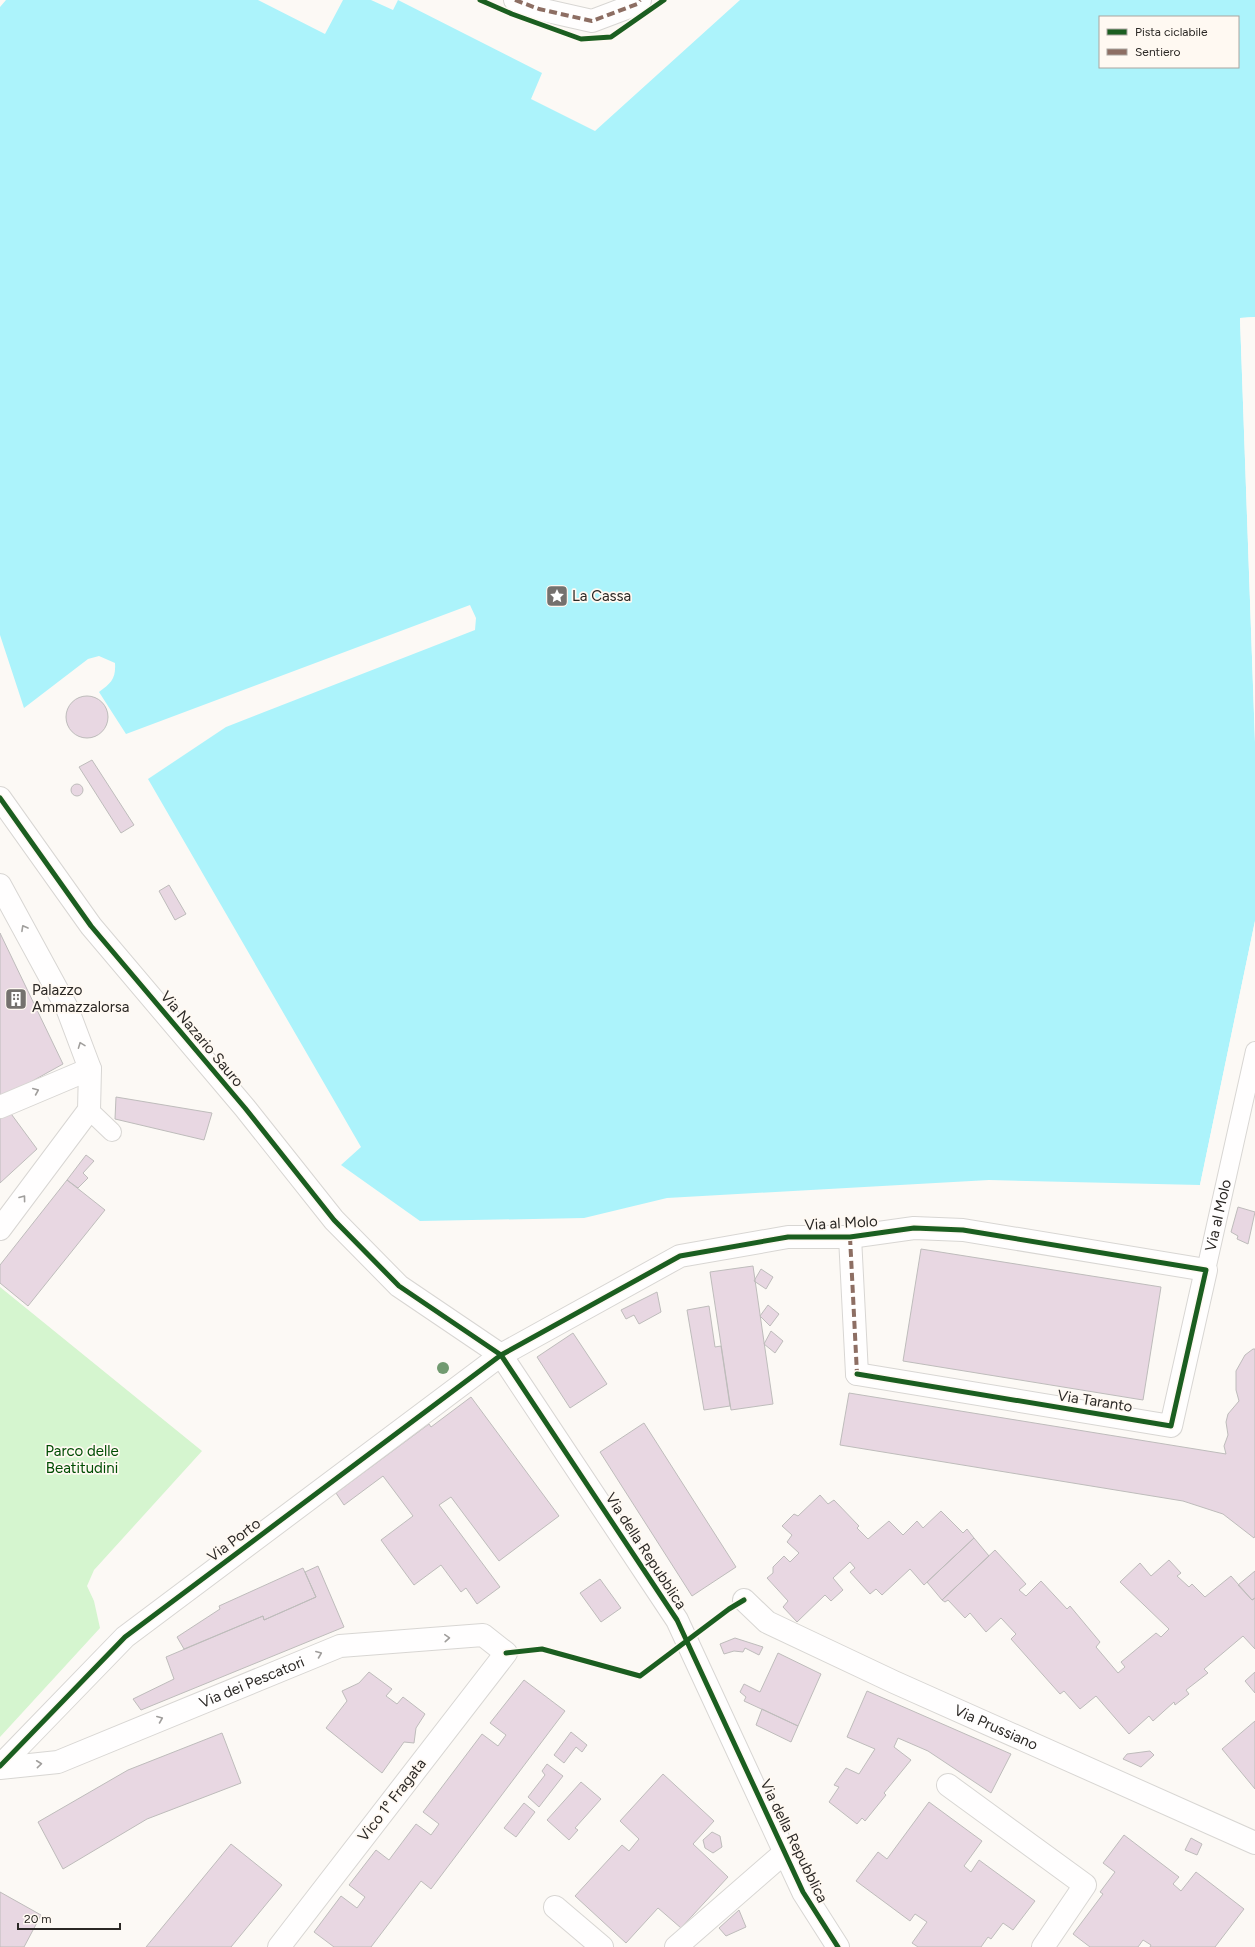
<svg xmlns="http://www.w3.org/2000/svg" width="1255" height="1947" font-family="Figtree,sans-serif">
  <rect width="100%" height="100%" fill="#fcf9f5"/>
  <path fill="#d5f5cf" d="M0 1287 202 1451 94 1570 87 1586 94 1601 100 1628 0 1737Z"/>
  <path fill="#acf3fb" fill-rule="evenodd" d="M6 0H258L325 34 343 0H371L393 10 398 0 542 73 531 99 595 131 740 0H1255V317L1240 318 1255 742V921L1200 1185 989 1180 667 1198 584 1218 420 1221 341 1165 361 1147 148 779 226 727 475 630 476 618 470 605 126 734 99 692C111 683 116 679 115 663L99 656 88 659 24 708 0 635V7ZM1100 17H1238V67H1100Z"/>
  <path fill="#fcf9f5" d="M1255 317V319L1242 320 1255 684V742L1240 318Z
    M1255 921V931L1202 1186 1200 1185Z"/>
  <path fill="#e8d7e2" stroke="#bebcbb" d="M66 717a21 21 0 1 1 42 0a21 21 0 1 1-42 0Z
    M92 760 134 825 121 833 79 767Z
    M71 790a6 6 0 1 1 12 0a6 6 0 1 1-12 0Z
    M169 885 186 914 175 920 159 891Z
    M0 933 63 1064 0 1099Z
    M116 1097 212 1113 204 1140 115 1119Z
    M9 1111 37 1149 0 1183V1116Z
    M86 1155 94 1161 83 1173 88 1178 78 1188 67 1180Z
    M67 1180 105 1210 28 1306 0 1283V1265Z
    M1238 1207 1255 1212 1248 1244 1237 1239 1238 1236 1231 1232Z
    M921 1249 1161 1287 1143 1400 903 1361Z
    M753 1266 773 1404 731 1410 710 1272Z
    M761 1269 773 1277 766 1289 754 1281Z
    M657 1292 661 1312 639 1324 634 1315 626 1319 621 1310Z
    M768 1305 779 1314 770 1326 760 1316Z
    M709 1306 715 1347 721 1346 730 1406 704 1410 687 1310Z
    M771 1331 783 1341 775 1353 764 1344Z
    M573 1333 607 1384 570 1408 537 1357Z
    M1253 1349H1255V1536L1254 1538 1223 1514 1183 1501 840 1445 849 1393 1226 1454 1224 1446 1228 1435 1226 1422 1228 1414 1239 1401 1236 1390V1371L1245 1355Z
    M471 1397 559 1516 499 1561 451 1497 439 1505 500 1587 477 1604 466 1588 461 1592 441 1565 414 1585 381 1540 413 1516 383 1476 344 1505 336 1493 429 1424 431 1427Z
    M644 1423 736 1567 692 1596 600 1452Z
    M820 1495 828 1504 834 1500 859 1526 857 1528 868 1539 889 1521 903 1535 917 1521 923 1528 941 1511 963 1533 967 1529 974 1538 924 1585 910 1569 882 1595 876 1589 870 1594 850 1572 855 1568 850 1562 833 1578 843 1590 831 1601 825 1595 797 1622 783 1607 788 1601 767 1578 773 1573V1567L784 1556 790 1562 799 1553 787 1542 792 1535 782 1526 794 1514 798 1516Z
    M974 1538 989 1556 942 1600 927 1582Z
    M995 1550 1026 1584 1019 1590 1026 1596 1041 1581 1067 1609 1070 1606 1100 1642 1096 1647 1118 1673 1125 1667 1121 1662 1156 1633 1161 1637 1169 1629 1120 1582 1140 1563 1151 1576 1169 1560 1181 1573 1177 1576 1189 1587 1192 1584 1205 1597 1231 1576 1252 1600 1255 1598V1649L1243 1636 1204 1669 1208 1673 1186 1690 1189 1694 1175 1705 1174 1702 1153 1721 1149 1716 1129 1734 1096 1696 1080 1709 1064 1691 1060 1694 1011 1639 1016 1634 1001 1618 986 1632 970 1613 965 1618 948 1600 945 1602 942 1600Z
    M318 1566 344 1627 141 1710 133 1699 174 1679 166 1657 263 1616 264 1620 316 1597 305 1572Z
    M303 1568 316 1597 264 1620 263 1616 184 1649 177 1637 220 1609 219 1606Z
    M1255 1571V1598L1252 1600 1238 1585Z
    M600 1579 621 1608 601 1622 580 1593Z
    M735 1638 763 1647 759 1655 745 1648 743 1652 734 1651 724 1654 720 1644Z
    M778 1653 821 1674 798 1726 744 1701 746 1697 740 1692 744 1684 760 1692Z
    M369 1672 392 1689 386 1696 397 1704 403 1697 425 1714 416 1728 414 1743 404 1742 382 1773 326 1728 347 1701 342 1691 359 1683Z
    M1255 1672V1693L1245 1681Z
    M524 1680 565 1711 431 1889 421 1881 371 1947H334L314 1932 341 1896 357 1908 365 1897 349 1885 376 1850 389 1860 416 1824 431 1835 439 1824 423 1812 482 1734 498 1746 506 1735 490 1723Z
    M867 1691 1011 1754 991 1793 928 1751 898 1738 894 1747 911 1760 884 1793 886 1795 865 1821 862 1818 857 1824 829 1802 839 1787 834 1785 846 1768 859 1774 875 1749 847 1737Z
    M762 1709 798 1726 791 1742 756 1725Z
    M1255 1721V1789L1222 1749Z
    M571 1732 587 1745 582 1752 576 1747 564 1763 554 1755Z
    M222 1733 241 1783 147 1819 63 1869 38 1822 128 1770Z
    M1150 1751 1154 1755 1141 1767 1123 1759 1127 1754Z
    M547 1764 563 1776 539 1807 528 1797 545 1775 542 1771Z
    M663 1774 714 1821 693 1844 728 1877 681 1928 658 1908 626 1943 575 1896 622 1845 629 1851 639 1839 620 1821Z
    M581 1782 601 1799 575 1828 578 1830 569 1840 547 1820Z
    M929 1802 982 1841 964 1866 971 1872 979 1860 1035 1901 1013 1930 1003 1923 991 1939 988 1937 981 1947H918L912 1943 927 1922 915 1914 910 1921 856 1881 878 1852 887 1859Z
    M524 1803 535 1812 516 1837 504 1828Z
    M712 1832 720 1836 722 1847 713 1853 705 1848 703 1840Z
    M1124 1835 1179 1877 1173 1884 1181 1891 1196 1872 1244 1909 1215 1947H1150L1151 1945 1143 1940 1138 1947H1090L1073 1934 1103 1894 1100 1892 1115 1872 1103 1863Z
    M1191 1838 1202 1844 1197 1855 1185 1850Z
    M231 1844 282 1885 231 1947H146Z
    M0 1892 41 1915 24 1947H0Z
    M739 1910 746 1927 726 1936 719 1928Z"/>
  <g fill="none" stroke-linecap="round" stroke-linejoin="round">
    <g stroke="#d8d6d3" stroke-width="20">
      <g id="service">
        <path d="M89 1110 112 1132"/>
        <path id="s1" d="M1206 1270 1255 1051"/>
      </g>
    </g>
    <g stroke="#d8d6d3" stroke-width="24">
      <path id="pedestrian" d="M850 1237 857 1374"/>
    </g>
    <g stroke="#d8d6d3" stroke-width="24">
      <g id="minor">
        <path d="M515 0 539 9 592 21 637 4 640 0"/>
        <path d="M0 798 91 926 245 1108 334 1220 399 1286 501 1355 677 1620 803 1892 838 1947"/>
        <path d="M0 885 67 1008 90 1069 89 1110 0 1229"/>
        <path d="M0 1107 90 1069"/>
        <path id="s2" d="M744 1600 767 1622 894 1682 1255 1843"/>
        <path d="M0 1766 125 1637 501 1355 680 1256 788 1237H850L914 1228 963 1230 1206 1270 1171 1426 857 1374"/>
        <path id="s3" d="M0 1768 58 1762 340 1646 483 1635 506 1653 279 1947"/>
        <path d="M948 1785 1085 1885 1043 1947"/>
        <path d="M555 1907 602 1947"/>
        <path d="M676 1947 784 1853"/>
      </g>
    </g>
    <use href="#service" stroke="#fffefe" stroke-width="18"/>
    <use href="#pedestrian" stroke="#fffefe" stroke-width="22"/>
    <use href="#minor" stroke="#fffefe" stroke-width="22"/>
    <path stroke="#8d6e63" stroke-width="4" stroke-dasharray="8 4" stroke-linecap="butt" d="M515 0 539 9 592 21 637 4 640 0
      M850 1237 857 1374"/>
    <g stroke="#fff9f2" stroke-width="8">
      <path id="cycleway" d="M480 0 512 14 581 39 611 37 664 0
        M0 798 91 926 245 1108 334 1220 399 1286 501 1355 677 1620 803 1892 838 1947
        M506 1653 542 1649 640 1676 729 1609 744 1600
        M0 1766 125 1637 501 1355 680 1256 788 1237H850L914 1228 963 1230 1206 1270 1171 1426 857 1374"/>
    </g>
    <use href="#cycleway" stroke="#1b5e20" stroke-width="5"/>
  </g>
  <circle fill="#719a70" cx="443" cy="1368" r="6"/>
  <defs><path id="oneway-chevron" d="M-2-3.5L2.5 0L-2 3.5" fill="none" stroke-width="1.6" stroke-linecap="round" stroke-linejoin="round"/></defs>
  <g stroke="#a09e9c">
    <use href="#oneway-chevron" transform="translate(24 928) rotate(-119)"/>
    <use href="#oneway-chevron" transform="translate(81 1045) rotate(-111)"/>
    <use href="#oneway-chevron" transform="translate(36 1091) rotate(-23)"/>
    <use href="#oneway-chevron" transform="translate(23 1198) rotate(-53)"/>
    <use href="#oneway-chevron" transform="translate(447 1638) rotate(-4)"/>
    <use href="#oneway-chevron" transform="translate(319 1654) rotate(-22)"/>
    <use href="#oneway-chevron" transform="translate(160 1719) rotate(-22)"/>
    <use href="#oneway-chevron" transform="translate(39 1764) rotate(-6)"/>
  </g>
  <defs>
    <g id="sight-square" transform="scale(1.15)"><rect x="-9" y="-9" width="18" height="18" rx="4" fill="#74716e" stroke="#fff9f2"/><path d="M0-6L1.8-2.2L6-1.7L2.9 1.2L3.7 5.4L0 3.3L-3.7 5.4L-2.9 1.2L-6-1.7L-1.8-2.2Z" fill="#fff"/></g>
    <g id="building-square" transform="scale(1.15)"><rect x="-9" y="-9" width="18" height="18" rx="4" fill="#74716e" stroke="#fff9f2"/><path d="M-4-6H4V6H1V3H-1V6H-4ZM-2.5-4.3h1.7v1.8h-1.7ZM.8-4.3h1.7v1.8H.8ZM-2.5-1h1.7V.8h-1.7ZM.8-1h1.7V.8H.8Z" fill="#fff"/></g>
  </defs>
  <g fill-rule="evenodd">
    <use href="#sight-square" x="557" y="596"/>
    <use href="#building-square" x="16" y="999"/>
  </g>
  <g text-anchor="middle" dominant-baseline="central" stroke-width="3.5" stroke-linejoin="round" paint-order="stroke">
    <g font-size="15" fill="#2b2825" stroke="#fff9f2" text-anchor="start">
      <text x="572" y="596">La Cassa</text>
      <text x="32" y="990">Palazzo<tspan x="32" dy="17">Ammazzalorsa</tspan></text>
    </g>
    <g font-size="15" fill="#2b2825" stroke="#fff9f2">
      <text transform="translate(202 1039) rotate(50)">Via Nazario Sauro</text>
      <text stroke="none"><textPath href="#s1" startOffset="56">Via al Molo</textPath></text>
      <text transform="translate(841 1223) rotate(-3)">Via al Molo</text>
      <text transform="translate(1095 1401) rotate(9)">Via Taranto</text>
      <text transform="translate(234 1540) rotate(-37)">Via Porto</text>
      <text transform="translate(646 1551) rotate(57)">Via della Repubblica</text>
      <text stroke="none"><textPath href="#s3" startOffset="268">Via dei Pescatori</textPath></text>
      <text stroke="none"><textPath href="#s2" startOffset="284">Via Prussiano</textPath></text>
      <text transform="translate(392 1800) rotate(-52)">Vico 1º Fragata</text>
      <text transform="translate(794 1841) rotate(64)">Via della Repubblica</text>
    </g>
    <g font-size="15" fill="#004d03" stroke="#fff9f2">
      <text x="82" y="1451">Parco delle<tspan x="82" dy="17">Beatitudini</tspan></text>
    </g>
  </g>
  <rect x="1099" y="16" width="140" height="52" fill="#fff9f2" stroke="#aaa5a0"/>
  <rect x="1107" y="29" width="20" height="6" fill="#1b5e20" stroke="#aaa5a0"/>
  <text x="1135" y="36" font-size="12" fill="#2b2825">Pista ciclabile</text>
  <rect x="1107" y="49" width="20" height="6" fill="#8d6e63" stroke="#aaa5a0"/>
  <text x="1135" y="56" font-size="12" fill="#2b2825">Sentiero</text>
  <path d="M18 1923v6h102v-6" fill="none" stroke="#2b2825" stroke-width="2"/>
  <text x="24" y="1923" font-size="12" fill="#2b2825" stroke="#fff9f2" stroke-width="3" paint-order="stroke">20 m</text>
</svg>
